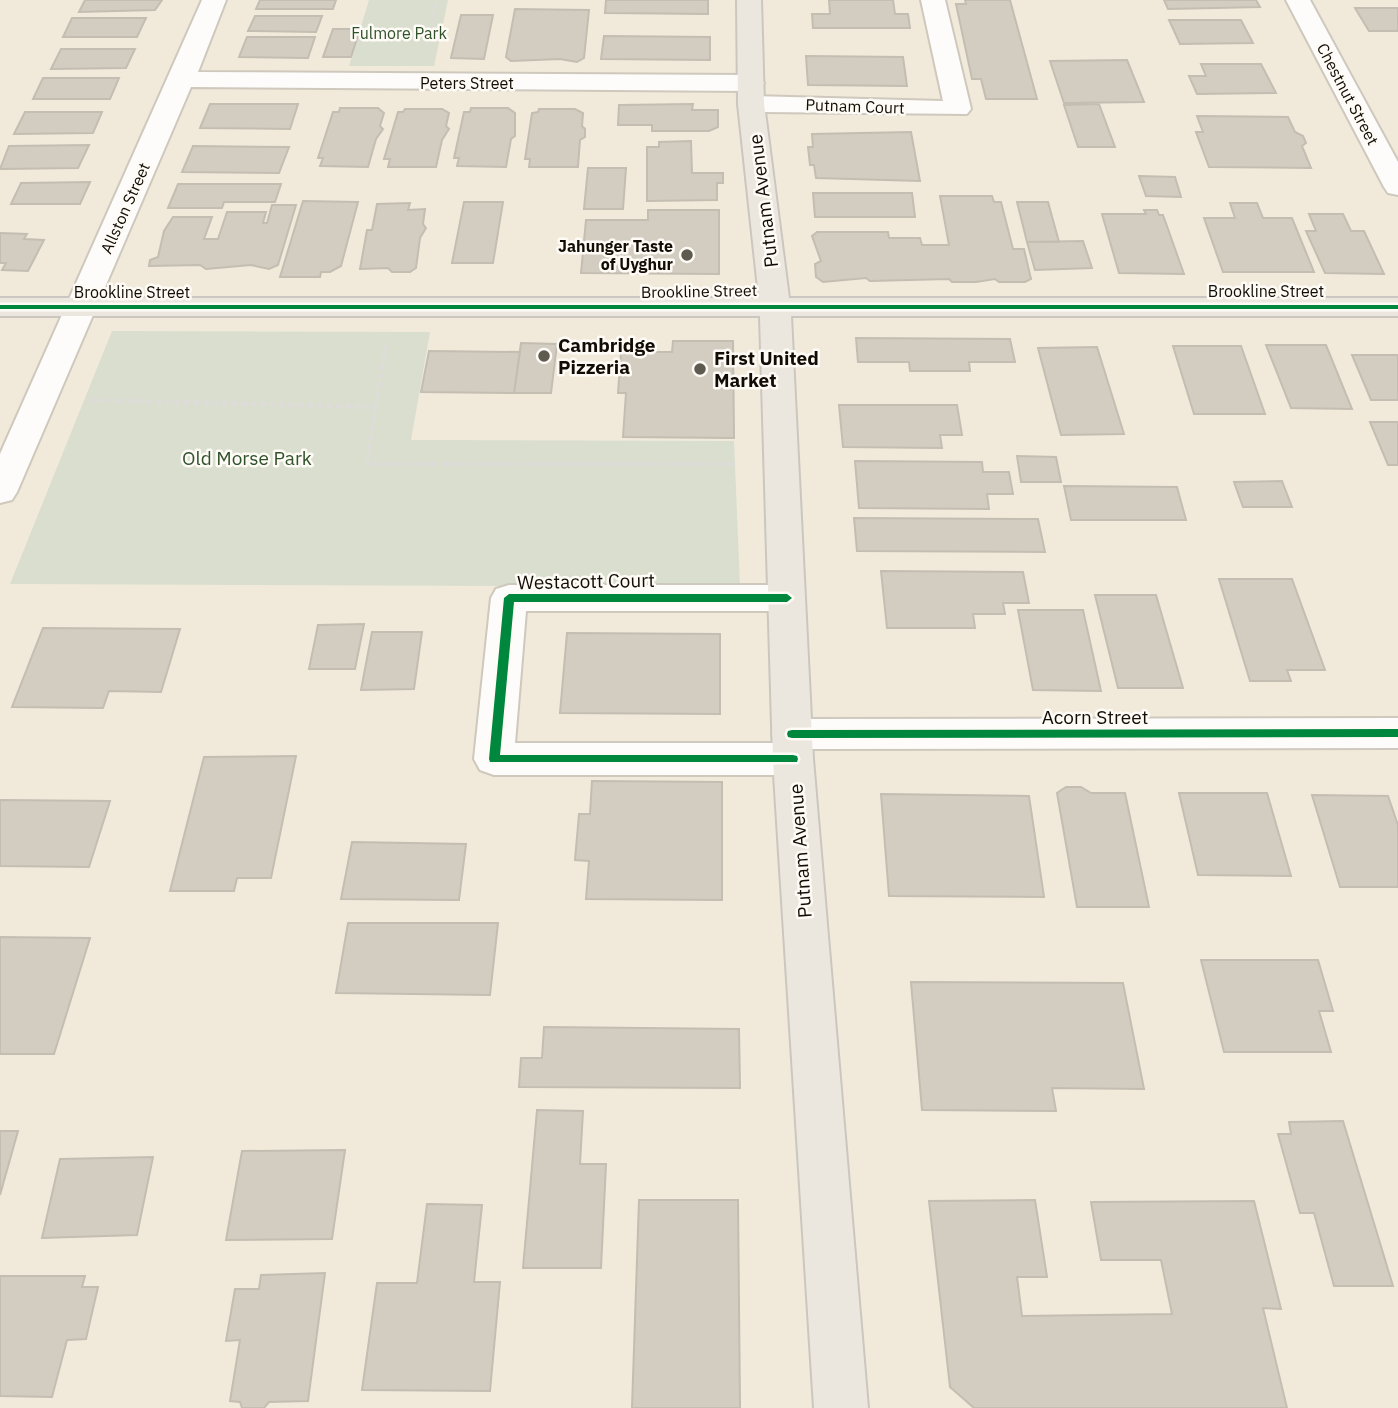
<svg xmlns="http://www.w3.org/2000/svg" width="1398" height="1408" font-family="'IBM Plex Sans',sans-serif">
  <rect width="100%" height="100%" fill="#f1eadb"/>
  <path fill="#d9dece" d="M369 0H448L434 66H349Z
    M112 331 430 332 411 440 734 441 740 587 10 584Z"/>
  <path fill="#d3cdc1" stroke="#c3bdb2" stroke-width="2" d="M85 0H162L155 10 79 12Z
    M260 0H336L333 9H256Z
    M606 0H708V14L605 13Z
    M829 0H893L895 14H908L910 28H813L812 14H830Z
    M965 0H1010L1037 99H986L981 79H972L956 4H966Z
    M1164 0H1256L1260 7 1168 9Z
    M1355 8H1398V31H1369Z
    M515 9 589 10 584 58 577 62 560 59 511 61 506 57Z
    M461 15H493L484 59 451 58Z
    M255 16H322L316 32 248 31Z
    M72 18H146L137 37H63Z
    M1169 20H1241L1253 43 1180 44Z
    M333 29H360L351 57H323Z
    M604 36 710 37V60L601 59Z
    M247 37H315L308 58 239 57Z
    M61 49H135L126 68 51 69Z
    M806 56 903 57 907 86 808 85Z
    M1127 60 1144 102 1064 103 1050 61Z
    M1201 64H1261L1276 93 1197 94 1189 76H1206Z
    M43 78H119L110 99H33Z
    M210 104H298L290 129 200 128Z
    M693 104 692 110H718V127L709 131H652V125H618L619 105Z
    M1099 104 1115 147H1078L1064 105Z
    M340 108H378L384 113 380 126 383 129 376 139 368 167 320 166 323 158H318L333 112H339Z
    M471 108H508L515 113V136L511 139 506 167 457 166 459 158H454L464 112H470Z
    M405 109H442L449 113 446 126 449 129 442 140 436 167H388L390 159H384L398 112H403Z
    M539 109H575L583 113 582 126 585 129V137L580 140 578 167H529L530 159H525L532 113 538 112Z
    M25 112H102L93 133 14 134Z
    M1197 116 1288 117 1295 132 1303 136 1306 143 1302 146 1311 168 1209 167 1196 132H1203Z
    M911 132 920 181 816 178 814 165H810L808 147H813L812 134Z
    M691 141 692 173H723V183H717V200L647 201V147H659V142Z
    M89 145 78 168 0 169 9 146Z
    M193 146 289 147 279 173 182 172Z
    M588 168H626L623 209H584Z
    M1139 176 1175 177 1181 197 1146 196Z
    M90 182 80 204H11L21 183Z
    M178 184H281L275 202H224L222 208H168Z
    M813 193H912L915 217H815Z
    M940 196H992L994 202H1001L1013 249H1024L1031 279 1025 282H999L995 279 976 282H952L949 279 870 281 866 278 823 282 816 277 815 264 821 261 812 236 817 232H888L889 238H920L922 245H949Z
    M303 201 358 202 341 266 330 272H321L320 277H280Z
    M464 202H503L493 263H452Z
    M1017 202H1048L1059 242H1027Z
    M410 203 408 210 425 209 423 224 426 228 420 238 416 268 410 272H392L388 268 360 269 367 230H372L377 204Z
    M1230 203H1257L1263 218H1292L1314 272H1223L1204 218H1235Z
    M272 205H296L278 265 269 269 251 265 206 269 200 265 149 266 150 260 158 257 164 231 173 217H212L204 239H218L227 212H266L263 223H267Z
    M648 210H719V274L581 273 586 220H648Z
    M1144 210H1157L1159 215H1163L1184 274 1119 273 1102 214H1146Z
    M1309 214H1343L1351 231H1364L1384 274 1325 273 1306 231H1316Z
    M0 233 27 234 24 239 44 240 28 271 2 270 6 263H0Z
    M1083 241 1092 268 1035 270 1027 242Z
    M856 338 1010 339 1015 362H969L970 371H910L909 362H858Z
    M673 341H733L734 438 623 437 626 393H618L621 352H672Z
    M521 343 557 344 551 393H514Z
    M1266 345H1326L1352 409 1291 408Z
    M1173 346H1241L1265 414H1194Z
    M1097 347 1124 434 1061 435 1038 348Z
    M429 351 520 352 514 393 421 392Z
    M1352 355H1398V400H1371Z
    M839 405H957L962 435H940L942 448 843 447Z
    M1370 422H1398V465H1388Z
    M1017 456 1056 457 1061 482H1021Z
    M855 461 982 462 983 472H1009L1013 494H987L989 509 859 508Z
    M1282 481 1292 507H1243L1234 482Z
    M1064 486 1177 487 1186 520H1071Z
    M854 518 1038 519 1045 552 857 551Z
    M881 571 1023 572 1029 603H1003L1005 614H973L975 628H887Z
    M1219 579H1292L1325 670H1287L1291 681H1250Z
    M1095 595H1156L1183 688H1118Z
    M1018 610H1083L1101 691 1033 690Z
    M364 624 355 669H309L318 625Z
    M43 628 180 629 161 692 109 691 103 708 12 707Z
    M372 632H422L414 689 361 690Z
    M567 633 720 634V714L560 713Z
    M296 756 271 878H237L234 891H170L204 757Z
    M592 781 722 782V900L586 899 589 861 575 860 579 814H590Z
    M1066 787H1081L1091 793H1125L1149 907H1077L1057 793Z
    M1179 793H1267L1291 876 1198 875Z
    M881 794 1029 796 1044 897 889 896Z
    M1312 795 1388 796 1398 825V887H1340Z
    M0 800 110 801 89 867 0 866Z
    M352 842 466 844 459 900 341 899Z
    M348 923H498L490 995 336 993Z
    M0 937 90 938 54 1054H0Z
    M1201 960H1318L1333 1011H1319L1331 1052H1224Z
    M911 982 1123 983 1144 1089 1052 1088 1056 1111 922 1110Z
    M544 1027 739 1029 740 1088 519 1087 521 1058H542Z
    M537 1110 583 1111 580 1164H606L601 1268H523Z
    M1343 1121 1393 1286H1334L1314 1213H1300L1278 1134H1291L1289 1122Z
    M0 1131H18L0 1195Z
    M345 1150 332 1239 226 1240 242 1151Z
    M153 1157 137 1235 42 1238 60 1159Z
    M639 1200H738L740 1408H632Z
    M1035 1200 1047 1277H1017L1022 1316 1172 1314 1161 1260H1101L1091 1202 1254 1201 1281 1309 1263 1308 1287 1408H974L950 1387 929 1201Z
    M427 1204 482 1205 474 1282H500L490 1391 362 1390 377 1283H417Z
    M325 1273 308 1401 269 1402 264 1408H242L240 1402 230 1401 240 1340 226 1341 235 1289H259L261 1275Z
    M0 1276H85L82 1287H98L86 1339 67 1340 52 1397 0 1396Z"/>
  <g fill="none" stroke-linecap="round" stroke-linejoin="round">
    <g stroke="#cec8bd" stroke-width="4">
      <path id="minor" d="M202 0H226L198 72 751 75 760 78 764 83 760 88 751 91 191 87 17 492 12 500 0 503V454Z
        M921 0H945L971 109 967 114 751 112 742 109 738 104 742 99 751 96 943 101Z
        M1286 0H1310L1398 162V195L1388 193 1384 187Z
        M509 585H787L800 589 805 598 800 607 787 611H526L515 743H777L772 734 778 723 792 719 1398 718V748L808 749 813 759 807 770 793 775H494L480 770 474 759 491 598 496 589Z"/>
    </g>
    <g stroke="#cbc7c0" stroke-width="4">
      <path id="major" d="M737 0H761L764 104 789 298H1398V316H791L813 759 868 1408H814L773 759 760 316H0V298H759L738 104Z"/>
    </g>
    <path stroke="#dedcd8" stroke-width="3.5" stroke-dasharray="5 2.5" stroke-linecap="butt" d="M427 45 437 0
      M385 349 386 345"/>
    <path stroke="#dedcd8" stroke-width="4.5" stroke-dasharray="6 3.5" stroke-linecap="butt" d="M89 400 375 407 367 464H734
      M375 407 386 347"/>
    <use href="#minor" fill="#fdfcfa" fill-rule="evenodd"/>
    <use href="#major" fill="#ece7de" fill-rule="evenodd"/>
    <g stroke="#fefbf6" stroke-width="5">
      <path id="cycleway" d="M0 305H1398V309H0Z
        M509 594H787L792 598 787 602H514L500 755H793L797 756 798 759 797 762H490L489 759 504 598Z
        M1398 729V737L792 738 788 737 787 734 788 731 792 730Z"/>
    </g>
    <use href="#cycleway" fill="#00873e" fill-rule="evenodd"/>
  </g>
  <g fill="#5f5a50" stroke="#fefbf6" stroke-width="2.5">
    <circle cx="687" cy="255" r="7"/>
    <circle cx="544" cy="356" r="7"/>
    <circle cx="700" cy="369" r="7"/>
  </g>
  <g text-anchor="middle" dominant-baseline="central" stroke-width="5" stroke-linejoin="round" paint-order="stroke">
    <g font-size="16" fill="#2f522b" stroke="#fefbf6">
      <text x="399" y="33">Fulmore Park</text>
    </g>
    <g font-size="16" fill="#110d05" stroke="#fefbf6">
      <text x="467" y="83">Peters Street</text>
      <text transform="translate(1348 94) rotate(62)">Chestnut Street</text>
      <text transform="translate(855 106) rotate(2)">Putnam Court</text>
      <text transform="translate(125 208) rotate(-66)">Allston Street</text>
      <text transform="translate(699 291) rotate(-1)">Brookline Street</text>
      <text x="1266" y="291">Brookline Street</text>
      <text x="132" y="292">Brookline Street</text>
    </g>
    <g font-size="16" font-weight="bold" fill="#110d05" stroke="#fefbf6" text-anchor="end">
      <text x="673" y="246">Jahunger Taste<tspan x="673" dy="18">of Uyghur</tspan></text>
    </g>
    <g font-size="19" fill="#110d05" stroke="#fefbf6">
      <text transform="translate(763 201) rotate(-97)">Putnam Avenue</text>
      <text transform="translate(586 581) rotate(-1)">Westacott Court</text>
      <text x="1095" y="717">Acorn Street</text>
      <text transform="translate(800 851) rotate(-94)">Putnam Avenue</text>
    </g>
    <g font-size="19" font-weight="bold" fill="#110d05" stroke="#fefbf6" text-anchor="start">
      <text x="558" y="345">Cambridge<tspan x="558" dy="22">Pizzeria</tspan></text>
      <text x="714" y="358">First United<tspan x="714" dy="22">Market</tspan></text>
    </g>
    <g font-size="19" fill="#2f522b" stroke="#fefbf6">
      <text x="247" y="458">Old Morse Park</text>
    </g>
  </g>
</svg>
